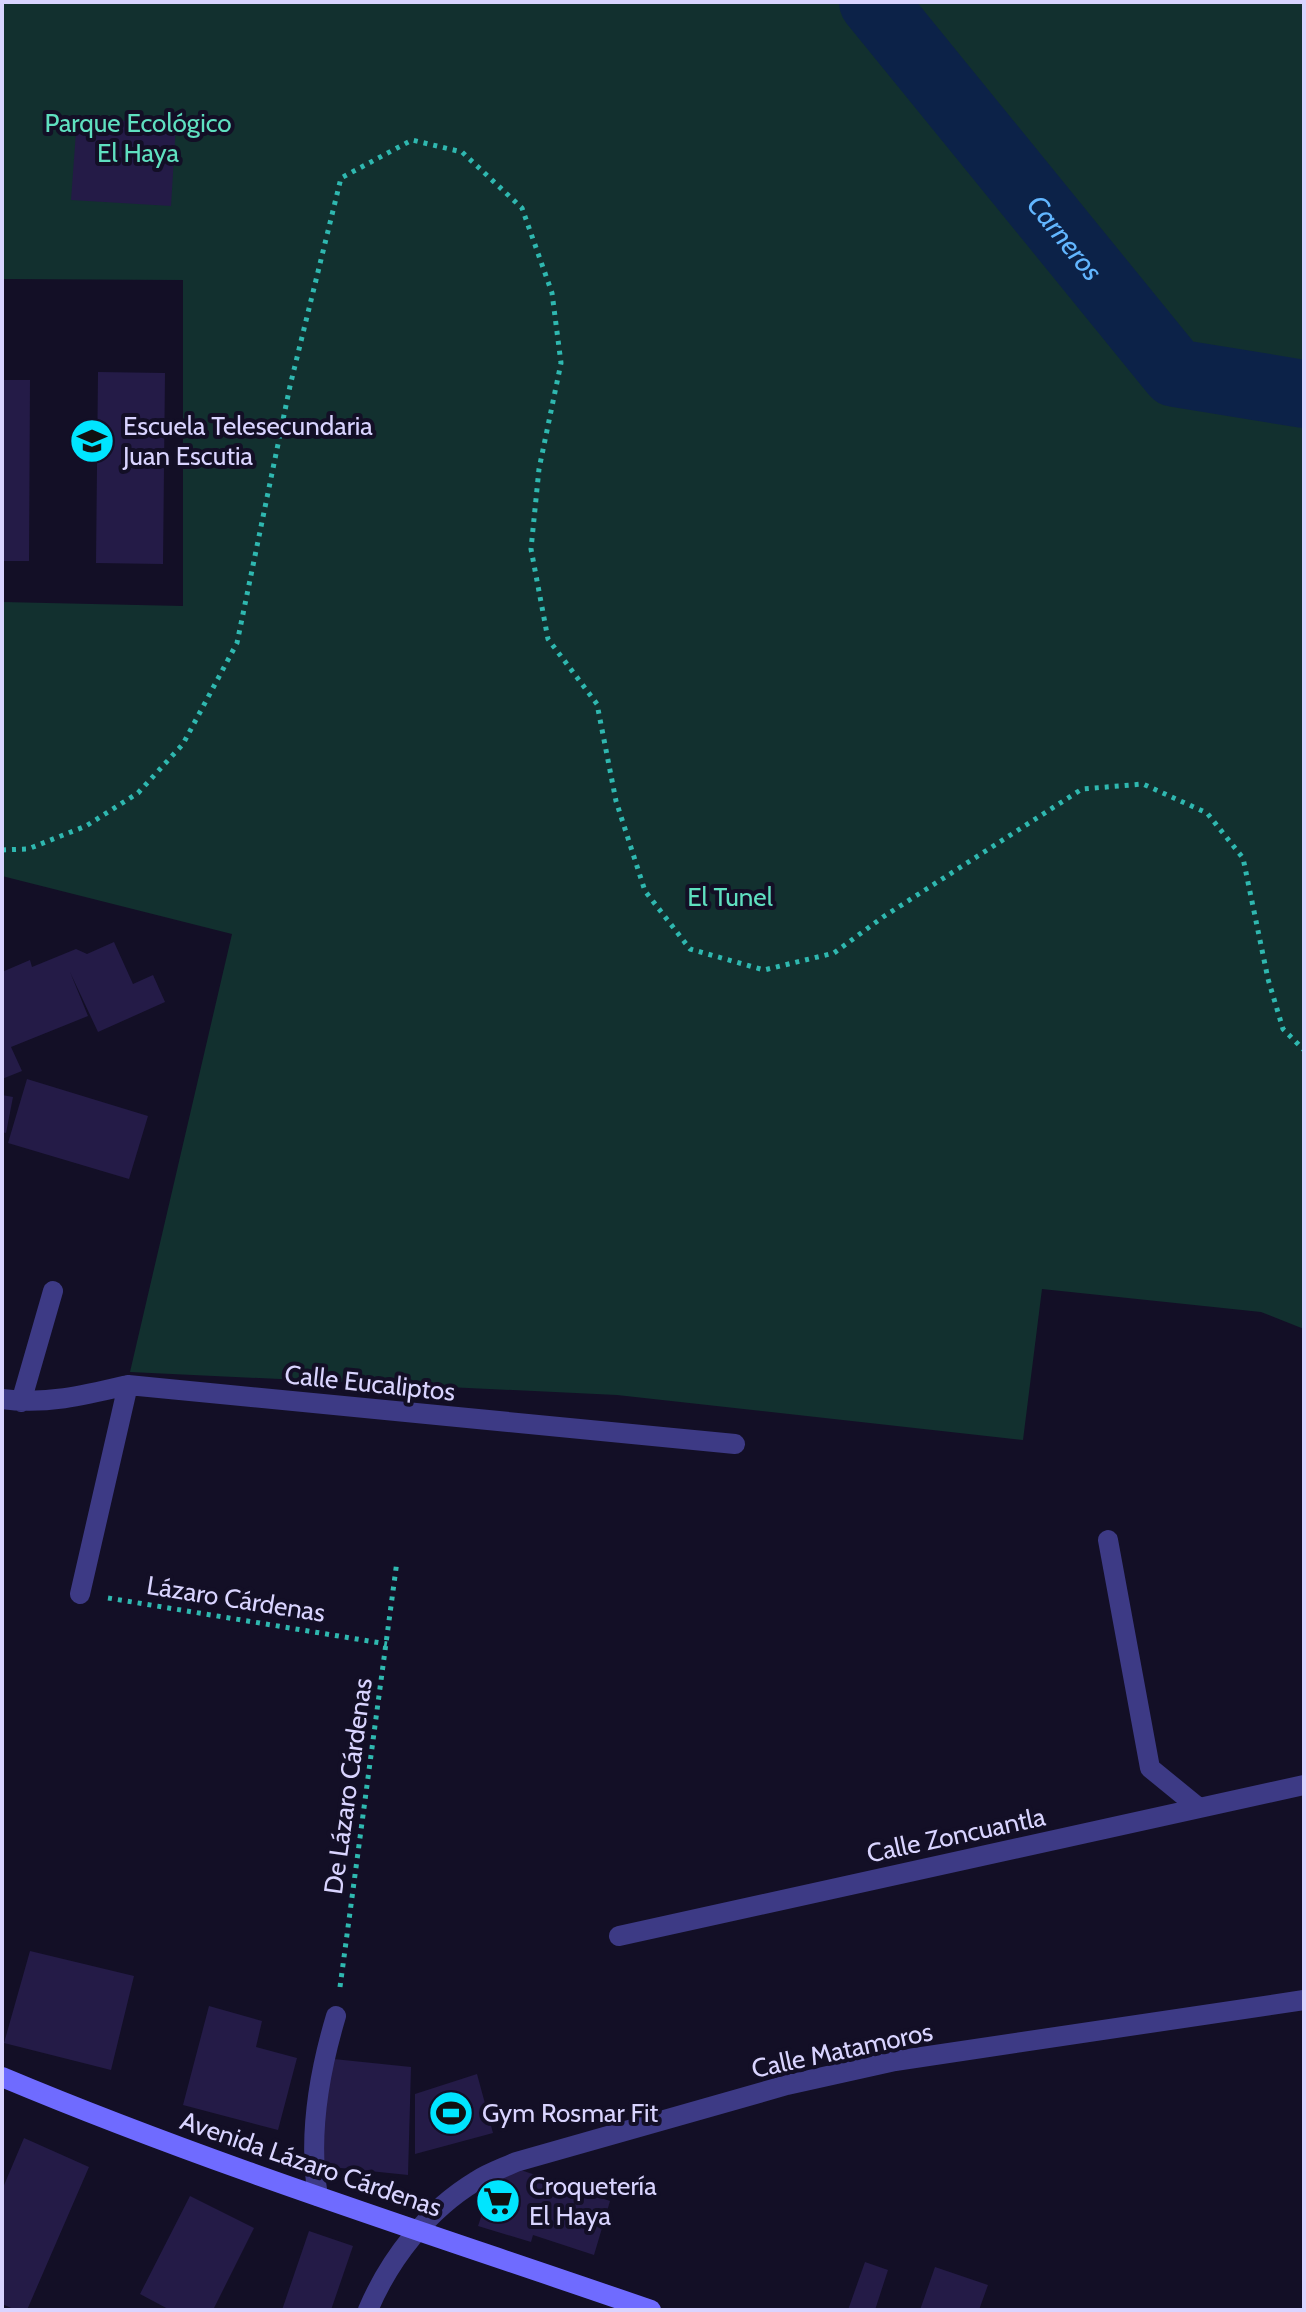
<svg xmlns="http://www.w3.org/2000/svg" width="1306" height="2312" font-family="Cabin,sans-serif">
  <rect width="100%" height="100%" fill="#130f26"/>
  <path fill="#12302f" d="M2 2H1304V1329L1261 1312 1042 1289 1023 1440 617 1395 130 1372 232 934 2 876V602L183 606V280L2 279Z"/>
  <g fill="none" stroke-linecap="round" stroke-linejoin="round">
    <path stroke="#0c2248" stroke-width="68" id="s1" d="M873 2 1175 373 1304 394"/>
  </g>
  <path fill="#241b47" d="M77 118 176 124 171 206 71 200Z
    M98 372 165 373 163 564 96 563Z
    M2 380H30L29 561H2Z
    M114 942 133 984 153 975 165 1002 98 1032 70 972 88 1016 11 1047 22 1071 2 1079V972L30 960 32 967 76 949 87 954Z
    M27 1079 148 1116 129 1179 8 1143Z
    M2 1095 13 1097 6 1133 2 1132Z
    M30 1951 134 1976 111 2070 4 2043Z
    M209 2006 262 2021 256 2047 297 2058 278 2130 183 2105Z
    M324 2058 411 2067 408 2175 312 2165Z
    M477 2074 493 2133 415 2154V2094Z
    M24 2138 89 2167 27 2310H16L2 2304V2190Z
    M518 2169 610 2201 594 2255 533 2235 531 2242 478 2226 495 2176Z
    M190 2196 254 2228 213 2310H170L140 2294Z
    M309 2231 353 2246 331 2310H282Z
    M865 2262 888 2270 875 2310H848Z
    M935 2267 988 2285 979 2310H920Z"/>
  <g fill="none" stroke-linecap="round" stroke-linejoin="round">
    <path stroke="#2fb8b0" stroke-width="5" stroke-dasharray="4 6" stroke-linecap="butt" d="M2 850 28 849 86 826 138 793 183 744 237 643 290 386 341 178 412 140 462 152 522 208 552 293 561 363 539 469 531 549 548 639 597 704 616 801 645 891 690 949 764 970 834 953 883 917 1082 789 1143 784 1207 813 1243 858 1268 979 1283 1029 1304 1050
      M108 1598 387 1644
      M340 1987 397 1561"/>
    <path stroke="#3d3a85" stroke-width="20" d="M2 1399C46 1405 86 1395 128 1385L735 1444
      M21 1402 53 1291
      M1108 1540 1150 1768 1199 1808
      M80 1594 128 1385
      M619 1936 1304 1785
      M318 2196C308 2138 319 2073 336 2016
      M368 2310C390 2258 428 2210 476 2181 488 2173 503 2168 516 2162L787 2085 895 2061 1304 2000"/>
    <path stroke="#6f6bff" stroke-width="20" d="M2 2077C214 2166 434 2235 651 2310"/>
  </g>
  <defs>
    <g id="school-disc" transform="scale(2.3)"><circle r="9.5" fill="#00e5ff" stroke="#130f26"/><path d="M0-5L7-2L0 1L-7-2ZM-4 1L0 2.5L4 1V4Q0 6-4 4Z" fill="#111"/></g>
    <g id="stadium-disc" transform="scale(2.3)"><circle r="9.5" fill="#00e5ff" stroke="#130f26"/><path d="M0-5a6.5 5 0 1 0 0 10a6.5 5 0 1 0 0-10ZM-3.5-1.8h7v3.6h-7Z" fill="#111"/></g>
    <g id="supermarket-disc" transform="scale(2.3)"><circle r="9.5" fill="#00e5ff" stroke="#130f26"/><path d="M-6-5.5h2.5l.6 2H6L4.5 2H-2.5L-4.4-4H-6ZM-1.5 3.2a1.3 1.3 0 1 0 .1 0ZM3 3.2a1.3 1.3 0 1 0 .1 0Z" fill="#111"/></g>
  </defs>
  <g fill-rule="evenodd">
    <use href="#school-disc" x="92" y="441"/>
    <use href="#stadium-disc" x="451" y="2113"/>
    <use href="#supermarket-disc" x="498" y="2201"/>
  </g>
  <g text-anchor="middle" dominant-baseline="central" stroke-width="8" stroke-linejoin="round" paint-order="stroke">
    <g font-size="26" fill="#5fe0c0" stroke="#130f26">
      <text x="138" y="123">Parque Ecológico<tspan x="138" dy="30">El Haya</tspan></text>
      <text x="730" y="897">El Tunel</text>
    </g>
    <g font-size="26" fill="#d9d4ff" stroke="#130f26" text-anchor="start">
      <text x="123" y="426">Escuela Telesecundaria<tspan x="123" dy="30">Juan Escutia</tspan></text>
      <text x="482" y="2113">Gym Rosmar Fit</text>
      <text x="529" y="2186">Croquetería<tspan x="529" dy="30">El Haya</tspan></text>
    </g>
    <g font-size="26" fill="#d9d4ff" stroke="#130f26">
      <text transform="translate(370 1383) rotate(6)">Calle Eucaliptos</text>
      <text transform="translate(236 1599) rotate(9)">Lázaro Cárdenas</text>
      <text transform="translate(348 1786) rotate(-82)">De Lázaro Cárdenas</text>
      <text transform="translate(956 1835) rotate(-12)">Calle Zoncuantla</text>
      <text transform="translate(842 2050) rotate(-12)">Calle Matamoros</text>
      <text transform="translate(311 2164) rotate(19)">Avenida Lázaro Cárdenas</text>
    </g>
    <g font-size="28" font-style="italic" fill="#62b6ff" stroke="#130f26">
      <text stroke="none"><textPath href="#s1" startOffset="304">Carneros</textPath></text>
    </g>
  </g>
  <rect width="1306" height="2312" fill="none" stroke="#d9d4ff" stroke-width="8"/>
</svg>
